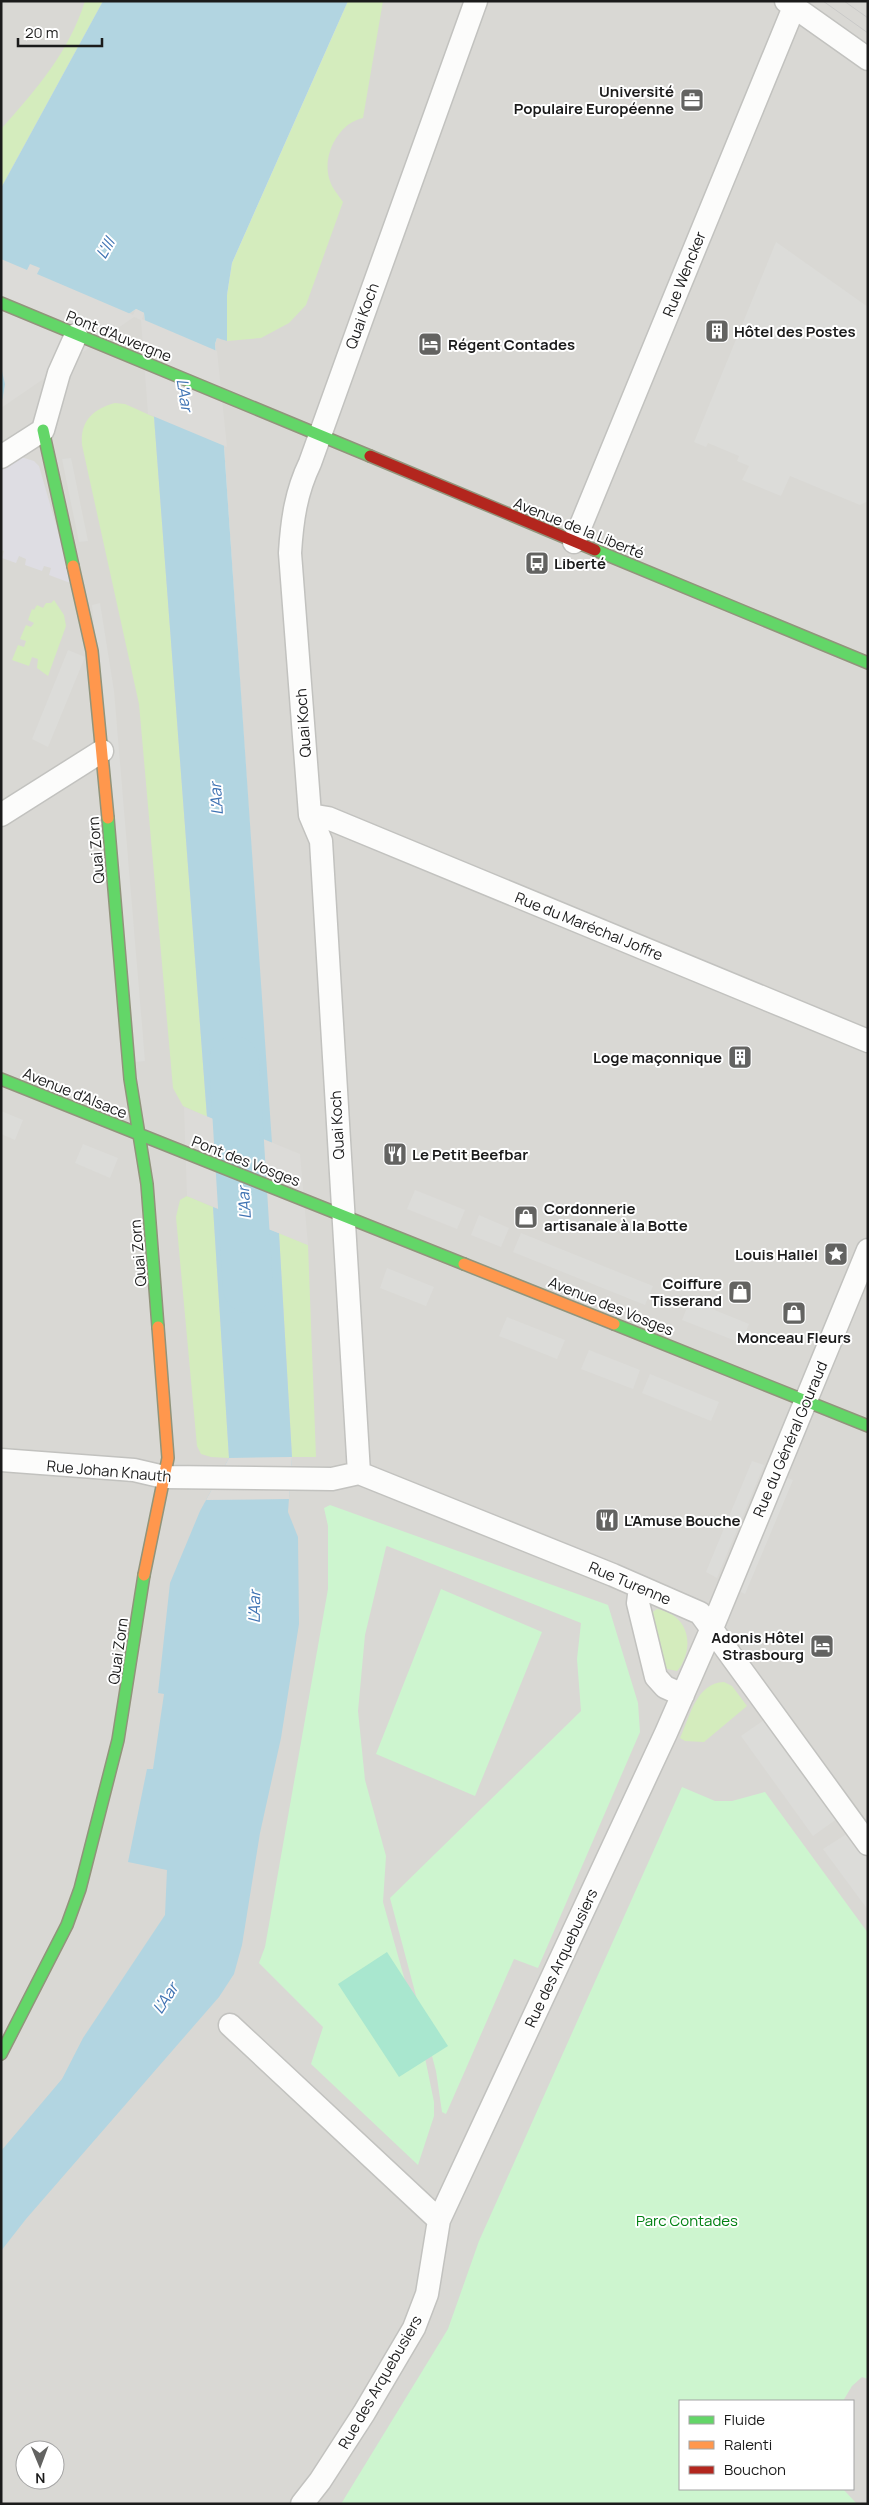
<svg xmlns="http://www.w3.org/2000/svg" width="869" height="2505" font-family="Manrope,sans-serif">
  <rect width="100%" height="100%" fill="#eae9e2"/>
  <path fill="#d9d8d4" fill-rule="evenodd" d="M1 1H103L1 188Z
    M348 1H868V2504H1V400L136 309 144 313 154 417 271 1142 224 446 215 344 217 338 227 340V295ZM680 2401H853V2489H680ZM25 2450H55V2480H25Z"/>
  <path fill="#d4ecbd" d="M85 1H103L1 188V129C36 90 69 52 85 1Z
    M348 1H383L363 118C338 123 321 157 330 181 332 188 339 196 343 202L306 305 289 323 261 338 227 341V295L232 263Z
    M115 403 125 404 154 417 207 1117 183 1106 173 1088 139 704 82 445C80 421 93 409 115 403Z
    M54 600 64 615 66 626 48 676 37 668 38 659 32 657 29 666 12 660 18 645 24 647 26 641 20 639 26 625 31 627 34 623 28 620 32 609 34 610 37 605 43 608 46 603H51Z
    M187 1196 213 1207 229 1458 211 1457 201 1454 197 1446 176 1217 180 1200Z
    M279 1233 308 1245 316 1457H292Z
    M657 1609C681 1613 693 1634 685 1657 683 1662 681 1667 677 1671L667 1669 663 1665 650 1614Z
    M724 1682 732 1686 747 1706 704 1742 685 1741 680 1738C690 1717 696 1683 724 1682Z"/>
  <path fill="#cdf5cf" d="M330 1505 608 1605 638 1703 640 1732 538 1968 514 1959 446 2114 442 2112 436 2071 390 1898 581 1711 577 1659 581 1623 387 1546 386 1547 365 1635 358 1711 365 1780 386 1856 383 1902 421 2038 434 2102V2116L418 2165 311 2064 323 2027 259 1963 265 1947 328 1589V1526L324 1508Z
    M441 1589 542 1632 475 1796 376 1754Z
    M682 1787 715 1801H732L765 1792 868 1933V2379L862 2377 852 2386 843 2401H680V2489H843L857 2504H341L448 2329 479 2241Z"/>
  <path fill="#a9e7cf" d="M387 1952 448 2046 399 2077 338 1984Z"/>
  <path fill="#dcdcd9" d="M776 242 868 307V501L860 505 790 476 781 496 742 480 749 466 737 461 739 456 708 443 706 447 694 442Z
    M71 458 88 541 79 542 62 459Z
    M100 603 114 691 145 1061 136 1062 92 605Z
    M68 650 85 657 48 747 32 739Z
    M1 1111 23 1120 15 1140 1 1134Z
    M83 1144 118 1158 110 1178 75 1163Z
    M415 1190 465 1210 457 1229 407 1209Z
    M479 1215 509 1228 501 1247 471 1235Z
    M521 1233 653 1286 645 1305 513 1252Z
    M387 1268 434 1287 426 1306 380 1288Z
    M690 1300 749 1324 741 1343 682 1320Z
    M507 1317 565 1340 557 1359 499 1336Z
    M589 1350 640 1370 633 1389 581 1369Z
    M650 1374 719 1402 711 1421 642 1393Z
    M752 1461 764 1465 717 1578 706 1572Z
    M782 1476 793 1480 745 1594 735 1589Z
    M774 1713 845 1813 813 1836 741 1736Z
    M856 1828 868 1844V1910L823 1849Z"/>
  <path fill="#dedde3" d="M21 457 34 461 39 466 73 584 49 575 51 568 44 566 42 571 25 565 26 559 19 556 16 563 2 558 4 551 1 550V466Z"/>
  <path fill="#b2d5e1" d="M103 1H348L232 263 227 295V341L217 338 215 344 224 446 272 1143 207 1117 154 417 144 313 136 309 1 400V188Z
    M213 1207 279 1233 292 1457 288 1512 298 1537 299 1624 281 1738 260 1833 242 1945 234 1974 219 1997 26 2219 1 2251V2151L62 2079 83 2038 165 1915 167 1870 128 1862 147 1769H153L164 1694 158 1693 170 1583 200 1511 229 1458Z"/>
  <path fill="#dcdbd8" d="M1 259 27 270 30 264 40 268 37 274 133 315 136 309 144 313 142 319 217 351 227 447 148 414 141 320 134 317 1 408 5 384 1 367Z
    M184 1107 300 1154 308 1245 187 1196Z
    M292 1457 289 1499 206 1500 229 1458Z"/>
  <g fill="none" stroke-linecap="round" stroke-linejoin="round">
    <path stroke="#b2d5e1" stroke-width="50" d="M234 1061 248 1288"/>
    <g stroke="#c2c2bf" stroke-width="25">
      <path id="street" d="M786 1 868 59
        M1 457 43 430 59 373 76 335
        M574 542 794 7
        M1 815 102 751
        M310 815 328 818 868 1041
        M1 1460 134 1470 164 1477 332 1479 359 1473 613 1575 700 1613 868 1844
        M359 1473 321 841 310 815 290 553C292 520 296 492 310 463L476 1
        M640 1587 638 1603 656 1677 665 1687 683 1695
        M230 2025 439 2220
        M302 2504 320 2481 364 2413 414 2328 427 2294 439 2220 666 1733 712 1628 868 1250"/>
    </g>
    <g stroke="#91947b" stroke-width="14">
      <path id="fast" d="M1 303 370 456
        M43 430 73 566
        M595 550 868 663
        M108 818 130 1079 147 1184 158 1327
        M1 1079 464 1264
        M614 1324 868 1426
        M1 2054 67 1925 80 1889 118 1740 144 1575"/>
    </g>
    <g stroke="#91947b" stroke-width="14">
      <path id="slow" d="M73 566 92 651 108 818
        M464 1264 614 1324
        M144 1575 168 1458 158 1327"/>
    </g>
    <g stroke="#91947b" stroke-width="14">
      <path id="jam" d="M370 456 595 550"/>
    </g>
    <use href="#street" stroke="#fcfcfb" stroke-width="22"/>
    <use href="#fast" stroke="#63d668" stroke-width="11"/>
    <use href="#slow" stroke="#ff974d" stroke-width="11"/>
    <use href="#jam" stroke="#b3261e" stroke-width="11"/>
    <path stroke="#c9c9c8" stroke-width="1" d="M823 1 868 33
      M844 1 868 18"/>
  </g>
  <defs>
    <g id="office-square" transform="scale(1.25)"><rect x="-9" y="-9" width="18" height="18" rx="4" fill="#636361" stroke="#fff"/><path d="M-6-3h4V-5.5h4V-3h4V5H-6ZM-1-4.5V-3h2v-1.5ZM-6 0V1H6V0Z" fill="#fff"/></g>
    <g id="building-square" transform="scale(1.25)"><rect x="-9" y="-9" width="18" height="18" rx="4" fill="#636361" stroke="#fff"/><path d="M-4-6H4V6H1V3H-1V6H-4ZM-2.5-4.3h1.7v1.8h-1.7ZM.8-4.3h1.7v1.8H.8ZM-2.5-1h1.7V.8h-1.7ZM.8-1h1.7V.8H.8Z" fill="#fff"/></g>
    <g id="hotel-square" transform="scale(1.25)"><rect x="-9" y="-9" width="18" height="18" rx="4" fill="#636361" stroke="#fff"/><path d="M-6-4.5h1.5V1H6V5H4.5V3h-9V5H-6ZM-4 0a1.8 1.8 0 1 1 3.6 0ZM.5 0V-2.5h3Q6-2.5 6 0Z" fill="#fff"/></g>
    <g id="bus-square" transform="scale(1.25)"><rect x="-9" y="-9" width="18" height="18" rx="4" fill="#636361" stroke="#fff"/><path d="M-5-6H5V4H4V6H2V4H-2V6H-4V4H-5ZM-3.5-4V0h7V-4ZM-3.5 1.2v1.5H-2V1.2ZM2 1.2v1.5H3.5V1.2Z" fill="#fff"/></g>
    <g id="restaurant-square" transform="scale(1.25)"><rect x="-9" y="-9" width="18" height="18" rx="4" fill="#636361" stroke="#fff"/><path d="M-5-6h1v4h1v-4h1v4h1v-4h1v5L-1.5 .5V6h-2V.5L-5-1ZM5-6V6H3V1.5H1.5Q1.5-4 5-6Z" fill="#fff"/></g>
    <g id="shop-square" transform="scale(1.25)"><rect x="-9" y="-9" width="18" height="18" rx="4" fill="#636361" stroke="#fff"/><path d="M-5-2.5h2.3a2.7 3.5 0 0 1 5.4 0H5L5.5 6h-11ZM-1.5-2.5h3a1.5 2.3 0 0 0-3 0Z" fill="#fff"/></g>
    <g id="sight-square" transform="scale(1.25)"><rect x="-9" y="-9" width="18" height="18" rx="4" fill="#636361" stroke="#fff"/><path d="M0-6L1.8-2.2L6-1.7L2.9 1.2L3.7 5.4L0 3.3L-3.7 5.4L-2.9 1.2L-6-1.7L-1.8-2.2Z" fill="#fff"/></g>
  </defs>
  <g fill-rule="evenodd">
    <use href="#office-square" x="692" y="100"/>
    <use href="#building-square" x="717" y="331"/>
    <use href="#hotel-square" x="430" y="344"/>
    <use href="#bus-square" x="537" y="563"/>
    <use href="#building-square" x="740" y="1057"/>
    <use href="#restaurant-square" x="395" y="1154"/>
    <use href="#shop-square" x="526" y="1217"/>
    <use href="#sight-square" x="836" y="1254"/>
    <use href="#shop-square" x="740" y="1292"/>
    <use href="#shop-square" x="794" y="1313"/>
    <use href="#restaurant-square" x="607" y="1520"/>
    <use href="#hotel-square" x="822" y="1646"/>
  </g>
  <g text-anchor="middle" dominant-baseline="central" stroke-width="4" stroke-linejoin="round" paint-order="stroke">
    <g font-size="15" font-weight="bold" fill="#1b1b1b" stroke="#fff" text-anchor="start">
      <text x="674" y="91" text-anchor="end">Université<tspan x="674" dy="17">Populaire Européenne</tspan></text>
      <text x="734" y="331">Hôtel des Postes</text>
      <text x="448" y="344">Régent Contades</text>
      <text x="554" y="563">Liberté</text>
      <text x="722" y="1057" text-anchor="end">Loge maçonnique</text>
      <text x="412" y="1154">Le Petit Beefbar</text>
      <text x="544" y="1208">Cordonnerie<tspan x="544" dy="17">artisanale à la Botte</tspan></text>
      <text x="818" y="1254" text-anchor="end">Louis Hallel</text>
      <text x="722" y="1283" text-anchor="end">Coiffure<tspan x="722" dy="17">Tisserand</tspan></text>
      <text x="794" y="1337" text-anchor="middle">Monceau Fleurs</text>
      <text x="624" y="1520">L'Amuse Bouche</text>
      <text x="804" y="1637" text-anchor="end">Adonis Hôtel<tspan x="804" dy="17">Strasbourg</tspan></text>
    </g>
    <g font-size="15" fill="#1b1b1b" stroke="#fff">
      <text transform="translate(684 274) rotate(-68)">Rue Wencker</text>
      <text transform="translate(362 316) rotate(-70)">Quai Koch</text>
      <text transform="translate(119 336) rotate(22)">Pont d'Auvergne</text>
      <text transform="translate(579 528) rotate(22)">Avenue de la Liberté</text>
      <text transform="translate(303 723) rotate(-94)">Quai Koch</text>
      <text transform="translate(96 850) rotate(-95)">Quai Zorn</text>
      <text transform="translate(589 926) rotate(22)">Rue du Maréchal Joffre</text>
      <text transform="translate(75 1093) rotate(22)">Avenue d'Alsace</text>
      <text transform="translate(337 1125) rotate(-93)">Quai Koch</text>
      <text transform="translate(246 1161) rotate(21)">Pont des Vosges</text>
      <text transform="translate(138 1253) rotate(-95)">Quai Zorn</text>
      <text transform="translate(611 1306) rotate(22)">Avenue des Vosges</text>
      <text transform="translate(790 1439) rotate(-67)">Rue du Général Gouraud</text>
      <text transform="translate(109 1471) rotate(5)">Rue Johan Knauth</text>
      <text transform="translate(630 1583) rotate(23)">Rue Turenne</text>
      <text transform="translate(118 1651) rotate(-82)">Quai Zorn</text>
      <text transform="translate(561 1958) rotate(-65)">Rue des Arquebusiers</text>
      <text transform="translate(380 2382) rotate(-60)">Rue des Arquebusiers</text>
    </g>
    <g font-size="15" fill="#018112" stroke="#fff">
      <text x="687" y="2220">Parc Contades</text>
    </g>
    <g font-size="16" font-style="italic" fill="#3f73b3" stroke="#fff">
      <text transform="translate(105 248) rotate(-60)">L'Ill</text>
      <text transform="translate(185 395) rotate(81)">L'Aar</text>
      <text transform="translate(216 799) rotate(-94)">L'Aar</text>
      <text transform="translate(244 1203) rotate(-94)">L'Aar</text>
      <text transform="translate(254 1607) rotate(-89)">L'Aar</text>
      <text transform="translate(165 1998) rotate(-57)">L'Aar</text>
    </g>
  </g>
  <rect width="869" height="2505" fill="none" stroke="#1b1b1b" stroke-width="5"/>
  <rect x="679" y="2400" width="175" height="90" fill="#ffffff" stroke="#a4a4a4"/>
  <rect x="689" y="2416" width="25" height="8" fill="#63d668" stroke="#a4a4a4"/>
  <text x="724" y="2425" font-size="15" fill="#1b1b1b">Fluide</text>
  <rect x="689" y="2441" width="25" height="8" fill="#ff974d" stroke="#a4a4a4"/>
  <text x="724" y="2450" font-size="15" fill="#1b1b1b">Ralenti</text>
  <rect x="689" y="2466" width="25" height="8" fill="#b3261e" stroke="#a4a4a4"/>
  <text x="724" y="2475" font-size="15" fill="#1b1b1b">Bouchon</text>
  <g transform="translate(40 2465) rotate(179)"><circle r="24" fill="#ffffff" stroke="#a4a4a4"/>
  <path d="M0-4L9 19L0 12L-9 19Z" fill="#636361"/>
  <text y="-8" font-size="14" font-weight="bold" text-anchor="middle" fill="#1b1b1b">N</text>
  </g>
  <path d="M18 38v8h84v-8" fill="none" stroke="#1b1b1b" stroke-width="2.5"/>
  <text x="25" y="38" font-size="15" fill="#1b1b1b" stroke="#ffffff" stroke-width="4" paint-order="stroke">20 m</text>
</svg>
